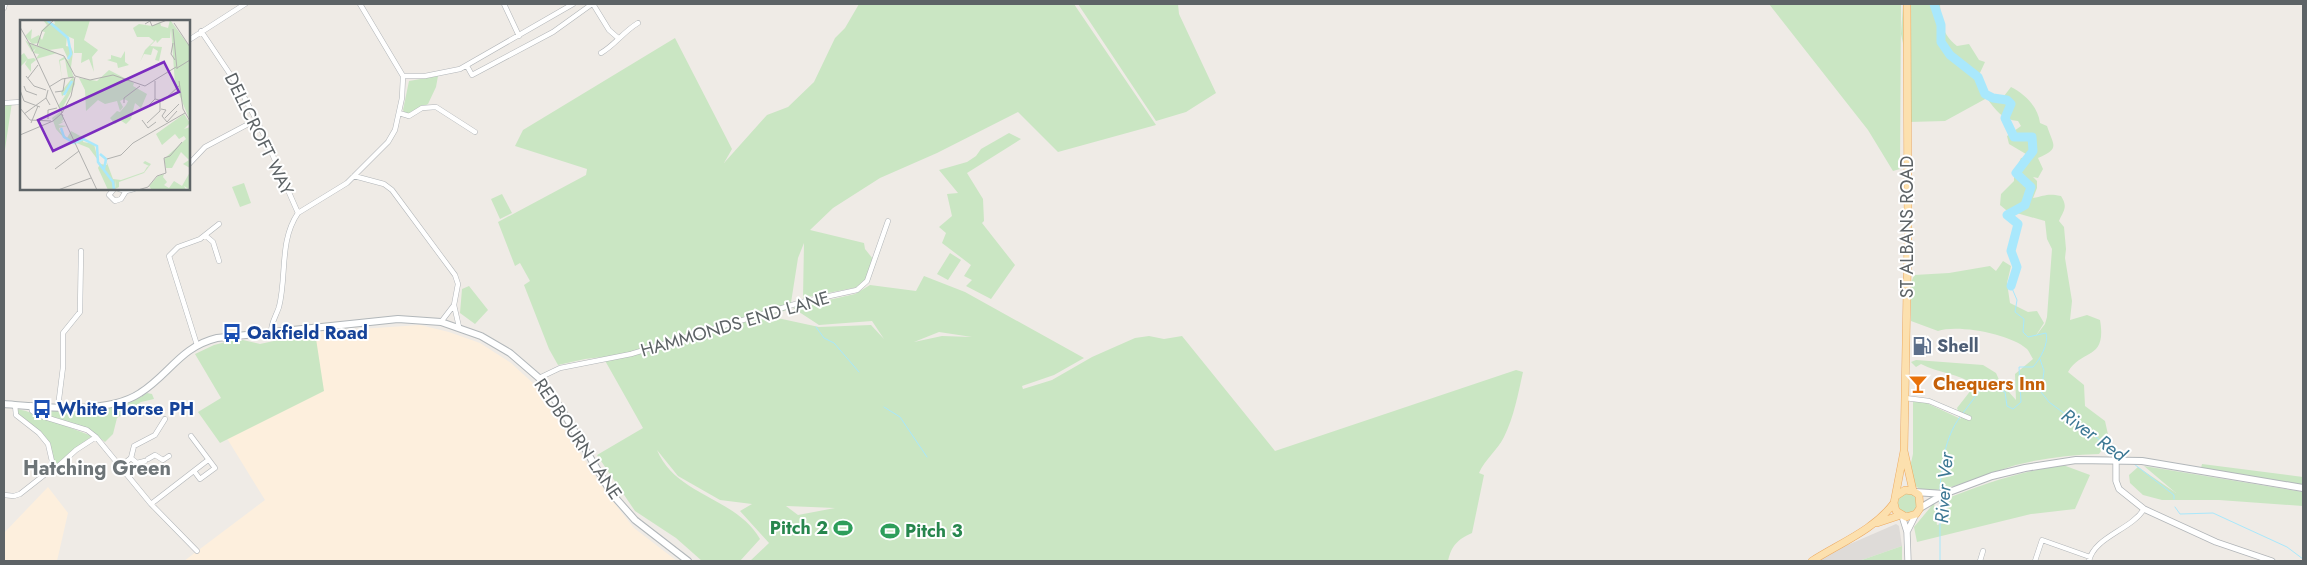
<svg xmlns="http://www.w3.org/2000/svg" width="2307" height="565" font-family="Jost,sans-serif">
  <rect width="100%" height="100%" fill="#efebe6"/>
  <path fill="#fdefdd" d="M420 325 449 332 480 343 511 363 535 385 607 494 634 528 677 561H184L265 500 212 414 315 332Z
    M48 487 68 513 57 561H4V533Z"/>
  <path fill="#dedbd8" d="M1896 524 1899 526 1902 546 1859 561H1818L1843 547Z"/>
  <path fill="#cae6c3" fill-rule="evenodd" d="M859 4H1074L1156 125 1058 152 1018 112 937 153 880 178 833 208 810 230 864 243 865 249 873 259 867 278 858 287 803 298 804 243 798 258 790 309 768 316 819 327 871 325 884 339 872 321 819 325 793 308 855 294 870 285 916 291 924 276 965 292 1084 358 1054 375 1022 386 1023 389 1052 380 1092 357 1135 338 1149 336 1164 339 1182 336 1275 451 1516 370 1523 372C1518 394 1514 417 1504 437 1497 451 1485 459 1479 473L1484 475 1472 533C1457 540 1452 545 1448 561H750L769 543 740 511 752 504 720 500 678 476 657 450C676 496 736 497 760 539L740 561H702L676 538 635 511 597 455 643 428 603 357 585 359 558 365 549 349 524 285 530 281 520 263 515 266 498 222 586 175 587 169 515 146 523 130 675 38 732 149 724 163 767 115 788 107 814 82 835 38 845 28ZM939 332 972 337 942 336 914 342ZM786 506H787L835 508 798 515Z
    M1078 4H1178L1179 14 1216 93 1186 112 1156 121Z
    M1769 4H1901L1900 169 1893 171 1868 130Z
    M1903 4H1940C1941 23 1942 34 1957 46L1969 44 1979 60 1985 62 1979 75 1989 96 1988 98 2004 96 2011 87C2025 94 2038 107 2040 123L2047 126C2053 145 2061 148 2038 158L2043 169 2038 178 2033 177 2037 181V188L2033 198C2045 196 2047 193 2061 196 2068 207 2064 210 2059 221L2064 227 2066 249 2065 258 2072 301 2070 320 2087 315 2100 320C2107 361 2082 348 2068 372L2084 385 2085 406 2105 421 2109 439 2099 454C2071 455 2043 458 2016 465 1994 471 1944 494 1924 490 1915 488 1912 483 1908 476L1913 454V402L1920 400 1961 419 1957 408 1975 385C1958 373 1938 373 1921 364L1916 367 1911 362 1916 360 1983 365 1996 373 2000 382 2016 400 2015 374 2033 359C2031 356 2029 351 2027 349 2011 334 1957 324 1938 331L1911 321V283L1914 275 1949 273 1990 266 1996 271 2003 261 2011 266 2007 283 2010 303 2028 312 2037 311 2044 323 2035 337 2045 324 2047 317 2052 249 2047 239 2045 221 2006 210 2000 205 2001 194 2014 181V173L2021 158 2031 157 2009 144 2007 136 2021 126 2018 121C2003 120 1995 110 1987 98L1945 121 1909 122 1908 108 1911 80 1901 34Z
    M438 76 436 87 428 104 410 113H405L403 110 409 81Z
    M4 102H12L4 156Z
    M1009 133 1021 139 967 173 983 199 984 221 982 223 1015 265 991 299 966 286 972 280 964 276 971 265 942 243 946 233 939 227 952 216 947 194 958 193 939 170 967 162 976 156 981 149Z
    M244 183 251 203 240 207 232 187Z
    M502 194 512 213 500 219 491 199Z
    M950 253 961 260 948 280 937 274Z
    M469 286 488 310 475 324 460 313 462 289Z
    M315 332 324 391 220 443 198 412 221 398 195 354 214 345 230 341 243 340 260 344Z
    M147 393 152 394 154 399 141 402 117 418 113 434 105 442 89 429 36 412V410C73 409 115 415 147 393Z
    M17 409 26 411 92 436 55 465 50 443 17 413Z
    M2202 464 2303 477V485L2201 468Z
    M2063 465 2090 475 2075 509 2031 514 1917 542 1914 527 1934 503 1937 525 1943 523 1942 501C1981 484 2020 472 2063 465Z
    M2144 466 2303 492V506L2219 500H2162L2143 495 2130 483 2129 475 2138 467 2176 493Z
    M1898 503a10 10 0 1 1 20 0a10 10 0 1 1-20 0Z
    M1902 546V561H1859Z"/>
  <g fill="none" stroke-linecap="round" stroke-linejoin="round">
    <path stroke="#a9e8fc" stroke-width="1" d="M816 327 824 338 834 343 859 372
      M2040 359 2044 371 2041 392 2049 402 2124 458
      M884 407 900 417 927 457
      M1963 413 1984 385 2005 392 2007 406 2013 409 2021 402 2019 367H2033C2040 359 2049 344 2046 333L2028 337 2023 332 2024 319 2015 312 2017 300 2011 286
      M2134 464 2174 495V499
      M1940 491C1941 466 1945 437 1960 417
      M1940 500V561
      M2175 507 2180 514 2213 513 2287 547 2303 559"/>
    <path stroke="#a9e8fc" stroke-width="9" d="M1934 4 1941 25V42L1950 55 1978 77 1985 94 1993 98 2007 100 2011 104 2005 118 2014 137H2032L2033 151 2016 173 2031 187 2025 205 2007 215 2018 224 2011 251 2017 267 2011 286"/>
    <g stroke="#b1b5b8" stroke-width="5.5">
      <path id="minor" d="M504 4 519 36
        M593 4 609 30 617 37
        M4 8 5 4
        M201 31 240 89 263 133 298 213
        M189 40 245 4
        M601 53C615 45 623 32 638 23
        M467 66 472 75 553 32 592 4
        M403 76H425L460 69 573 4
        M4 103 21 102
        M399 113 409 116 422 108 436 107 475 132
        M189 164 205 147 256 120
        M354 176 384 184 392 190 455 275 458 284 454 305 459 327
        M114 189 109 195 115 201 121 199 126 191
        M119 189 126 191 134 189
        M206 236 213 242 219 261
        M441 322 454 305
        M271 332C271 323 276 316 279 307 287 275 279 241 298 213L347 183 388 142 395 130 402 98 403 76 360 4
        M197 345 169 256 178 247 200 239 219 224
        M539 378 560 368 631 354 802 302 857 290 867 281 888 221
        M1905 398 1929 401 1969 418
        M15 405 16 415 39 433 48 444 54 470
        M31 405 32 411 38 415 87 430 96 437 151 504 197 551
        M58 407 63 367V333L80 312 81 251
        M191 436 215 468 200 479 194 471
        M131 458 134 446 155 435 165 419
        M148 459 155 455 163 460 169 456
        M121 466 131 458 137 463 145 461
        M4 495 14 496 20 494 48 472 54 470 76 450 96 437
        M151 504 208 460
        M1980 561 1983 551
        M2035 561 2042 540 2090 557
        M2089 561C2094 537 2131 530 2144 509"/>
    </g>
    <g stroke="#b1b5b8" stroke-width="7">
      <path id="tertiary" d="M2116 459V481L2119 489 2144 509 2216 542 2272 561
        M1902 516 1907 532 1908 561
        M1907 532 1916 514"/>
    </g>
    <g stroke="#b2b7ba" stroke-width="8">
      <path id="secondary" d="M4 404C42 407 107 415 140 393 170 374 180 347 217 338L398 319 441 322 481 336 510 353 539 378 560 407 612 494 635 520 688 561
        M1915 492 1944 494
        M1920 508 1944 494 1992 476 2025 468 2076 460 2142 461 2303 488"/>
    </g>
    <g stroke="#edaa61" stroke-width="8">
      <path id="primary" d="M1904 451 1913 491
        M1896 496 1905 490 1913 491 1919 495 1920 508 1916 514 1906 517 1896 511 1894 503 1904 451 1908 236 1907 4
        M1877 523 1901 515
        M1812 561C1840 543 1874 530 1894 503"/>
    </g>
    <use href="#minor" stroke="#fff" stroke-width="4.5"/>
    <use href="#tertiary" stroke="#fff" stroke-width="5.5"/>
    <use href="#secondary" stroke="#fff" stroke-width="6"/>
    <use href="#primary" stroke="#fce0ae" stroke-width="7"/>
  </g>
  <defs>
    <g id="bus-bare" transform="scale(1.5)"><path d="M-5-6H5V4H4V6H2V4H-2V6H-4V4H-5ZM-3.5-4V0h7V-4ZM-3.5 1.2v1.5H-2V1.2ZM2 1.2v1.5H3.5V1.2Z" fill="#1a4fb4" stroke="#fff" stroke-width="2.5" paint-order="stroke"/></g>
    <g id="fuel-bare" transform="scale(1.5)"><path d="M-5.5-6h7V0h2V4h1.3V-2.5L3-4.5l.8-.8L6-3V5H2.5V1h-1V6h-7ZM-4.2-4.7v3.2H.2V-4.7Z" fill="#5c6f8a" stroke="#fff" stroke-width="2.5" paint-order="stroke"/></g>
    <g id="bar-bare" transform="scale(1.5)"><path d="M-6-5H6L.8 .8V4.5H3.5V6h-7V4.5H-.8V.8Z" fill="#e8710a" stroke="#fff" stroke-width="2.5" paint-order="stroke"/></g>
    <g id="stadium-bare" transform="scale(1.5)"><path d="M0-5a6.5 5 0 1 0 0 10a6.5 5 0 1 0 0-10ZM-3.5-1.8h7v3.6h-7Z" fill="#2e9e5b" stroke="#fff" stroke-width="2.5" paint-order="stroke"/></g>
  </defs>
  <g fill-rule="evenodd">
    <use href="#bus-bare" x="232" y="333"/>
    <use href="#fuel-bare" x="1922" y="346"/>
    <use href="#bar-bare" x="1918" y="384"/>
    <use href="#bus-bare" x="42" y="409"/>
    <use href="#stadium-bare" x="843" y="528"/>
    <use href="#stadium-bare" x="890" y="531"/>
  </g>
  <g text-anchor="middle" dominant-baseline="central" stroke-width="4" stroke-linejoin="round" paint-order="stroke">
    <g font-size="18" fill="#5d6366" stroke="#fff">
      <text transform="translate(259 134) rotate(64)">DELLCROFT WAY</text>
      <text transform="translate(1907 227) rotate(-90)">ST ALBANS ROAD</text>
      <text transform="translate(735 324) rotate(-16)">HAMMONDS END LANE</text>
      <text transform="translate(578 439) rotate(56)">REDBOURN LANE</text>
    </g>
    <g font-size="18" font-weight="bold" fill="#164399" stroke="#fff" text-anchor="start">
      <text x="247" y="333">Oakfield Road</text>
      <text x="57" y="409">White Horse PH</text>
    </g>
    <g font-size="18" font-weight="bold" fill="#4e5e75" stroke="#fff" text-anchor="start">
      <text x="1937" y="346">Shell</text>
    </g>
    <g font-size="18" font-weight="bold" fill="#c56008" stroke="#fff" text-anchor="start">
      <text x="1933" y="384">Chequers Inn</text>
    </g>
    <g font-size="18" font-weight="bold" fill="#27864d" stroke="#fff" text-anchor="end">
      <text x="828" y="528">Pitch 2</text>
      <text x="905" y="531" text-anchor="start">Pitch 3</text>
    </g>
    <g font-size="19" font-style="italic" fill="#3c7894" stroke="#fff">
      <text transform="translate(2094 435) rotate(36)">River Red</text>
      <text transform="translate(1944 488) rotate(-86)">River Ver</text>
    </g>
    <g font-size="20" font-weight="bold" fill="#6e7578" stroke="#fff">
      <text x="97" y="468">Hatching Green</text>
    </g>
  </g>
  <g transform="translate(20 20)">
    <rect width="170" height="170" fill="#efebe6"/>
    <path d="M23 0 35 4 34 0H70L61 30 64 20 78 30 72 37 74 52 69 39 61 43 62 33H54V19L47 16 46 26 51 27 53 32 51 47 55 64 41 91 38 86 47 73 42 76 41 72 52 58 48 57 45 39 40 41 41 51 42 59 39 40 44 37 49 41 43 28 29 30 37 33 16 39 19 34 13 33 16 28 12 32 5 20 9 23 18 27 19 23 12 24 5 16 12 9 11 19 19 15 22 20 25 12 21 11 27 5ZM150 0 170 27V101L155 64 151 8 150 18H142L137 23 136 20 130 26 142 27 139 41 135 40 138 31 133 28 131 35 124 34 120 42 125 30 134 21 129 17H117L113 8 119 4 132 6 140 2 141 6 148 8ZM105 31V42L109 45 98 48 97 43 87 40 91 39V35L101 38ZM4 33 8 39 14 38 16 40 11 44V52L5 44 7 40 0 47V36ZM89 50 114 63 113 66 127 74 121 88 115 83 111 99 106 104 100 100 95 104 90 98 97 91 100 92 106 85 108 81 104 79 100 81 103 87 100 91 97 81 85 84 78 80 66 91 65 70 59 58 77 61ZM40 92 44 99 41 102 45 101 38 105 47 106 39 108 40 111 47 118 51 111 64 118 63 122 74 124 78 140 69 128 44 118 36 109 32 98ZM164 94 170 103 164 109 170 107V148L163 144 169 140 161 132 152 148H146L144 139 166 119 164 116 159 119 155 114 142 125 136 114ZM86 140 93 159 101 160 124 152 127 147 129 146 123 143 125 141 131 144 124 153 99 162V167L95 169 96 160 94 170H88L78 148 80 144 87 145ZM170 152V170L164 166 166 170H132L129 166 138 156 144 154 143 157 147 162 144 165 149 168 154 161 162 166Z" fill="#cae6c3"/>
    <path fill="none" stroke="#a9e8fc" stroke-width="2.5" d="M27 0 48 18 51 34 48 39M44 75 52 61M41 108 44 117 54 123 63 119 77 126 78 142 93 162 94 170M80 134 86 139 84 149"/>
    <path fill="none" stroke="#b1b1af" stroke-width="1" d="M154 3 170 27M125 4 130 1 132 6 147 0M0 7 9 23 44 36 55 56 70 60 93 55 125 66 156 47M153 9 157 49M9 23 42 93M153 23 151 34 155 40M17 26 22 11 34 0M157 48 170 40M6 56 14 66 26 70M8 58 18 45M159 61 163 89 170 101M4 66 6 71 17 75M29 67 42 59 54 57M0 70 4 81 20 87M28 70 26 78 30 85M35 72 43 71 45 58M135 79 143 81 160 65M104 83V78L120 66M0 88 10 100 31 101M126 88 135 79V61M141 89 146 90 142 96 147 102 157 91M42 93 51 76 55 57M4 94 26 78M43 96 41 93 77 170M145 98 159 84M28 99V90L37 88M122 100 128 108 136 102M11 103 18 86M127 103 140 91V82M0 115 33 101 41 94M87 139 101 135 113 123 165 93M35 149 59 131M38 170 71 158M118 170 128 167 137 156 146 153 144 138 150 136 162 122"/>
    <path fill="#7b2cbf" fill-opacity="0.15" stroke="#7b2cbf" stroke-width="2.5" d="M144 42 159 72 33 131 18 100Z"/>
    <rect width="170" height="170" fill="none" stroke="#5d6366" stroke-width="2.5"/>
  </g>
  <rect width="2307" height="565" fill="none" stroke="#5d6366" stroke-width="10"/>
</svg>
